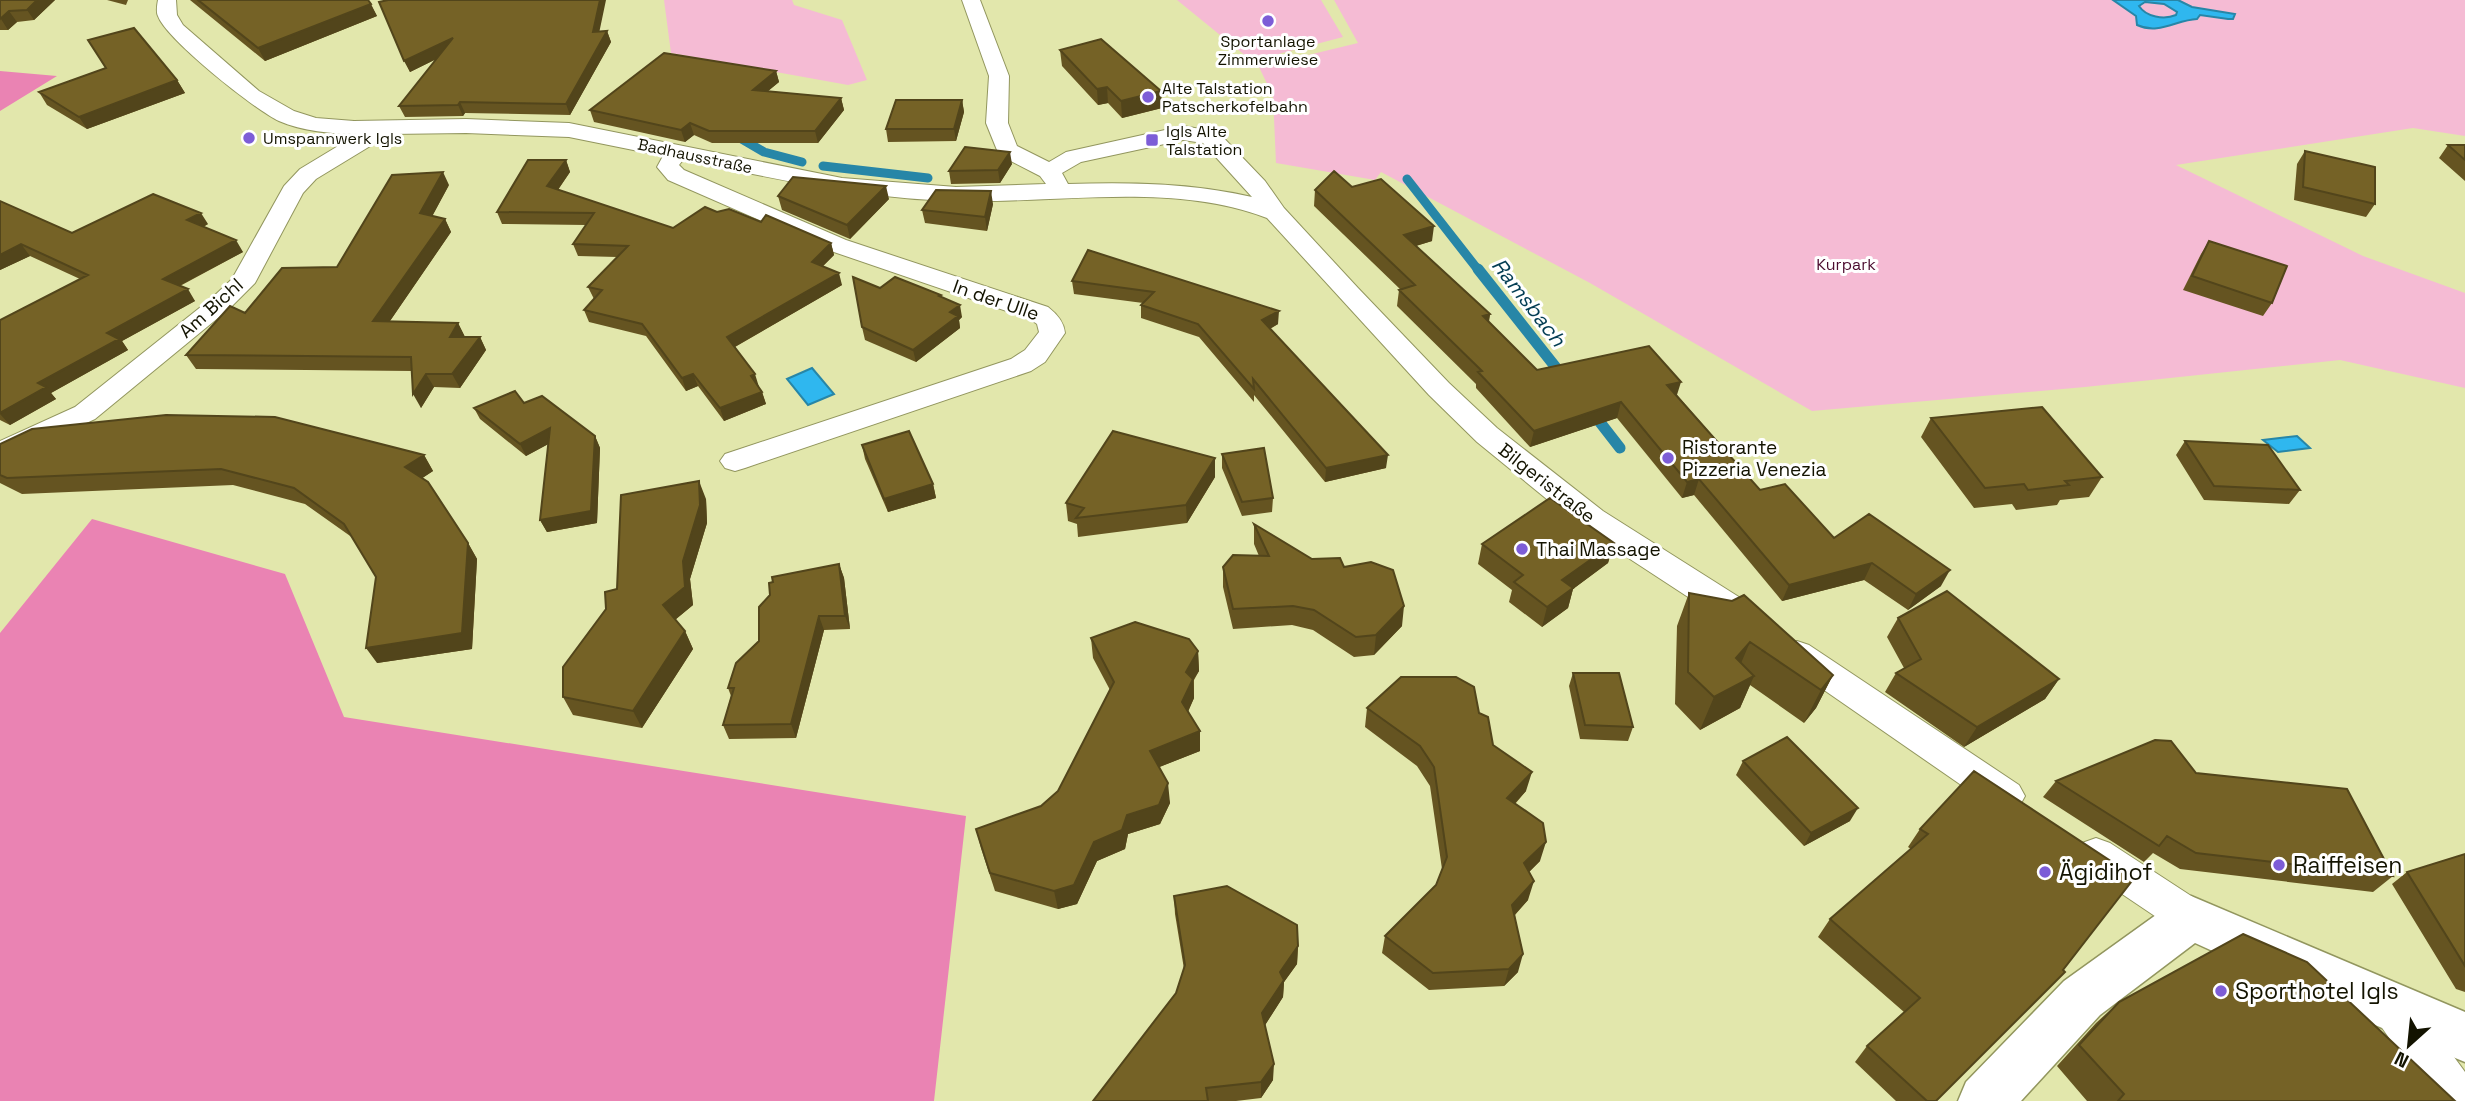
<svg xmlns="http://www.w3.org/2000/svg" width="2465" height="1101" font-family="'Space Grotesk',sans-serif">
  <rect width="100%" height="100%" fill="#e2e7ac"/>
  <path fill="#f5bbd4" d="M664 0H792L794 5 842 20 867 80 848 85 671 53Z
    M1177 0H1321L1343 37 1252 61Z
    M1334 0H2465V136L2413 128 2176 165 2363 256 2465 293V388L2340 360 2085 387 1812 411 1590 283 1381 172 1375 180 1276 163 1273 96 1259 67 1358 43Z"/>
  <path fill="#ea83b3" d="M0 71 57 76 0 111Z
    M92 519 285 574 344 717 966 816 934 1101H0V633Z"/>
  <path fill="#2fb7ef" stroke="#2786a7" stroke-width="2" fill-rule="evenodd" d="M2113 0H2178L2192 7 2235 14 2233 19H2228L2200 15 2197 19C2176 20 2159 35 2137 25L2136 16ZM2145 2 2164 4 2177 12 2176 15C2164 20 2146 17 2139 6Z
    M812 368 834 394 808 405 787 379Z
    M2297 436 2310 448 2278 452 2263 440Z"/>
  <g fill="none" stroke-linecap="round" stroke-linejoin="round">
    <path stroke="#2786a7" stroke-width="9" d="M735 135 764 152 802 162
      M823 166 928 178
      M1407 179 1479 271"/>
    <path stroke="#2786a7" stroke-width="11" d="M1478 269 1565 379
      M1592 412 1620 448"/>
    <g stroke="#92965e" stroke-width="2">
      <path id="minor" d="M158 0H176L177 15 183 25 259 91 294 111 316 118 354 121 466 119 569 123 842 178 956 187 1046 184 1040 176 999 155 986 123 989 76 962 0H980L1009 76 1008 123 1017 146 1049 162 1066 152 1183 126 1218 132 1265 181 1284 208 1358 288 1449 383 1497 428 1603 511 1761 611 1766 620 1761 629 1749 632 1737 629 1581 527 1477 442 1429 395 1267 218C1171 181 1056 204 956 201 863 199 774 178 683 160L679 165 684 170 846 240 1048 307C1057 314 1064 322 1065 333L1045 362 1031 371 745 468 735 471 725 468 720 461 725 454 1011 359 1025 350 1039 332 1037 324 1030 319 828 250 668 180 657 167 663 156 569 137 466 133 390 134 316 179 303 193 255 283 230 308 95 419 0 463V441L75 407 212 298 232 279 284 186 300 169 358 134C332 134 302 131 279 121 255 110 166 39 158 16 156 12 157 5 158 0ZM1183 140 1203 143 1252 197C1193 183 1129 182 1068 184L1062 173 1081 162Z
        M1797 641 1809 645 2019 785 2025 796 2019 807 2006 812 1993 807 1785 663 1780 654 1785 645Z
        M2096 838 2110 843 2205 905 2211 918 2205 931 2191 936 2177 931 2082 867 2077 855 2082 843Z
        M2393 988 2408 994 2465 1072V1101H2433L2378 1022 2372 1008 2378 994Z"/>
    </g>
    <g stroke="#92965e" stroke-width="3">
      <path id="secondary" d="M2191 896 2465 1012V1062L2375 1025 2195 943 2100 1015 2021 1101H1958L1966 1082 2064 981 2174 902Z"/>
    </g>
    <use href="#minor" fill="#fff" fill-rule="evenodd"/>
    <use href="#secondary" fill="#fff" fill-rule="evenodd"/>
  </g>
  <path fill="#655421" d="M0 0H55L34 20 17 22 8 30H0Z
    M107 0H128L126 5Z
    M190 0H368L377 16 265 61Z
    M379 2 599 32 607 31 611 42 570 115 465 113 463 116 405 117 399 106 436 59 410 72Z
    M1060 50 1161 91 1162 108 1122 118 1108 103 1098 105 1062 66Z
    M105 68 177 80 185 93 87 129 47 105 39 92Z
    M776 71 779 82 768 91 841 98 844 110 818 143H712L694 135 685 142 594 122 590 110Z
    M962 100 964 112 956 141 888 142 886 129Z
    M2448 145H2465V181L2439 158Z
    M2305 151 2375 204 2366 217 2294 200 2297 164Z
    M566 160 570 172 558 190 673 228 717 212 761 222 831 243 834 255 823 266 842 285 735 347 762 392 766 404 724 421 698 386 686 391 646 336 589 322 584 310 594 299 588 287 617 257 578 256 573 244 586 225 502 224 497 212Z
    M1012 164 1000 183 951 184 949 171Z
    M449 185 432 216 445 219 451 232 390 321 458 323 465 337H480L486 350 460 388 434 387 421 408 412 371 196 369 186 355 245 313 337 267Z
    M1352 187 1432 241 1416 246 1490 314 1489 322 1537 370 1677 395 1760 490 1834 538 1941 586 1908 610 1864 580 1782 601 1694 495 1682 498 1617 418 1530 447 1476 388V384L1397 306 1399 290H1401L1314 206 1315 190Z
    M778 196 889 199 850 239 782 210Z
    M0 201 72 233 208 224 203 227 243 252 180 286 195 301 122 341 128 350 51 393 56 399 10 425 0 420V320L80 279 30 256 0 270Z
    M993 204 987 231 925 223 922 210Z
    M2209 241 2272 303 2263 316 2183 290 2201 254Z
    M1088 250 1278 324 1270 329 1386 468 1325 482 1254 395V402L1199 337 1141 318V305L1143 303 1074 294 1072 281Z
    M880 288 941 295 942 297 962 317 959 320 960 328 916 362 865 340 862 327Z
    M524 403 595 436 600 448 597 523 547 532 540 520 548 444 526 456 480 419 474 408Z
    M1931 418 2102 477 2089 497 2060 500 2057 505 2016 510 2012 504 1974 508 1921 437Z
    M2185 441 2300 490 2289 504 2204 500 2176 455Z
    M0 444 424 455 433 471 422 478 468 543 477 559 472 649 377 663 376 577 353 538 305 504 233 485 22 494 0 483Z
    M862 445 933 484 936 498 888 512 865 459Z
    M1222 454 1273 498 1272 512 1242 516 1222 468Z
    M1215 458V477L1187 523 1078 537 1077 524 1068 521 1066 503Z
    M706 499 707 523 690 579 693 605 675 620 685 631 693 649 642 728 573 715 563 697 617 589Z
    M1254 524 1312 559 1344 567 1402 626 1374 655 1354 657 1313 630 1292 625 1233 629 1223 587V567L1259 556 1254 544Z
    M1614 543 1608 563 1573 589 1568 608 1542 627 1509 602 1512 590 1478 564 1482 544Z
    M839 564 844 578 850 629 824 630 796 738 729 739 723 725 731 696 728 688Z
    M1689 593 1833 675 1816 708 1804 723 1750 685 1740 708 1700 730 1675 704 1677 626Z
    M1898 618 2059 679 2045 699 1964 747 1885 692 1896 673 1904 668 1887 637Z
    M1091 638 1198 651 1199 671 1194 680V698L1188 712 1200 731V751L1159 767 1170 803 1160 824 1128 834 1125 849 1097 861 1077 904 1058 909 995 891 981 848 976 829 1041 806 1058 791 1110 690 1093 658Z
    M1573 673 1633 727 1628 741 1580 739 1569 686Z
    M1367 708 1479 713 1493 745 1526 791 1515 804 1540 861 1529 872 1528 900 1515 915 1518 972 1504 986 1429 990 1382 953 1385 936 1436 885 1442 869 1430 786 1417 766 1365 727Z
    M1743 761 1850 821 1804 846 1736 775Z
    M1974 771 1937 1101H1896L1855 1062 1867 1046 1904 1012 1818 937 1830 919 1911 849 1908 847 1920 829Z
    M2196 773 2393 876 2373 892 2180 869 2153 853 2144 862 2043 797 2056 781Z
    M2465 854V992L2456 989 2392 884 2407 872Z
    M1174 896 1298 946 1297 964 1284 982 1283 997 1265 1025 1273 1080 1261 1098 1236 1101H1093L1176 993 1184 969 1175 914Z
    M2119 1002 2455 1101H2087L2057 1066 2096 1023Z"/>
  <path fill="#52451b" d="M37 0H55L34 20 27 10Z
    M600 0H606L597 43 593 32Z
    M371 4 377 16 265 61 258 48Z
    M9 11 17 22 8 30 1 19Z
    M607 31 611 42 570 115 566 104Z
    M453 38 457 49 410 72 404 61Z
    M776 71 779 82 756 101 753 90Z
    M177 80 185 93 87 129 79 117Z
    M1107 87 1108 103 1098 105 1097 89Z
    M1161 91 1162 108 1122 118 1121 101Z
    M841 98 844 110 818 143 815 131Z
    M962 100 964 112 956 141 954 129Z
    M460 102 465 113 463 116 458 105Z
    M690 123 694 135 685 142 681 130Z
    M1010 152 1012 164 1000 183 998 170Z
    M566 160 570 172 552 198 547 186Z
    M443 172 449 185 427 226 420 213Z
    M886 186 889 199 850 239 847 225Z
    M991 191 993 204 987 231 985 217Z
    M201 213 208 224 194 232 187 220Z
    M445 219 451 232 381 334 373 321Z
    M1434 226 1432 241 1402 250 1404 235Z
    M236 240 243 252 171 290 163 279Z
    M831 243 834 255 815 274 812 262Z
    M21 244 30 256 0 270V255Z
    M839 273 842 285 731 349 727 337Z
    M188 289 195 301 122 341 128 350 51 393 56 399 10 425 0 414 38 383 107 333Z
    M960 305 962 317 959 320 960 328 916 362 913 350 950 312Z
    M1279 311 1278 324 1262 333V320Z
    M1490 314 1487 330 1483 316Z
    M458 323 465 337H450Z
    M480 337 486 350 460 388 452 374Z
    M426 374 434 387 421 408 413 394Z
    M693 374 698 386 686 391 682 378Z
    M755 374 759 387 755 389 751 376Z
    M1681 382 1676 398 1667 385Z
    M762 392 766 404 724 421 720 408Z
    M1621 402 1617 418 1530 447 1534 431Z
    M550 428 556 440 526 456 520 444Z
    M595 436 600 448 597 523 547 532 540 520Z
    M424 455 433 471 415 483 405 467Z
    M1388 455 1386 468 1325 482 1326 468Z
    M1215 458V477L1187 523 1186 505Z
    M1699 479 1694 495 1682 498 1687 482Z
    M699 481 706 499 707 523 690 579 693 605 671 623 663 605 683 561Z
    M933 484 936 498 888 512 884 499Z
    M468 543 477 559 472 649 377 663 366 648Z
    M1614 543 1608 563 1573 589 1568 608 1542 627 1547 607 1562 580Z
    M1872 563 1864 580 1782 601 1789 585Z
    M839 564 844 578 850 629 845 616Z
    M1950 570 1941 586 1908 610 1916 594Z
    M1404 606 1402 626 1374 655 1376 635Z
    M819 616 824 630 796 738 791 724Z
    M685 631 693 649 642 728 633 711Z
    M1750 642 1736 675V658Z
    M1198 651 1199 671 1193 680 1194 698 1183 722 1182 702 1186 672Z
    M1833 675 1816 708 1804 723 1821 690Z
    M1754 676 1740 708 1700 730 1714 697Z
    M2059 679 2045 699 1964 747 1977 727Z
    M1200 731V751L1152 770 1150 751Z
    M1532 772 1526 791 1502 817 1507 798Z
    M1168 783 1170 803 1160 824 1128 834 1125 849 1097 861 1077 904 1058 909 1054 891 1094 842 1127 815Z
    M1858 808 1850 821 1804 846 1811 833Z
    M1546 842 1540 861 1519 882 1524 863Z
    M1534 881 1528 900 1507 923 1512 905Z
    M1298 946 1297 964 1284 982 1283 997 1262 1030V1013L1280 972Z
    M1523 954 1518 972 1504 986 1509 969Z
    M1274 1064 1273 1080 1261 1098V1082Z"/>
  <path fill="#756226" stroke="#52451b" stroke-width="2" d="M0 0H37L27 10 9 11 0 19Z
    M198 0H368L371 4 258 48Z
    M388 0H600L593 32 607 31 566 104 460 102 458 105 399 106 453 38 404 61 379 2Z
    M134 28 177 80 79 117 39 92 106 68 88 40Z
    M1101 39 1161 91 1121 101 1107 87 1097 89 1060 50Z
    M664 53 776 71 753 90 841 98 815 131H709L690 123 681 130 590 110Z
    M896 100H962L954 129H886Z
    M2448 145H2465V160Z
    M965 147 1010 152 998 170 949 171Z
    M2305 151 2375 167V204L2303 187Z
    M528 160H566L547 186 673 228 705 207 717 212 729 209 761 222 766 215 831 243 812 262 839 273 727 337 755 374 751 376 762 392 720 408 693 374 682 378 642 324 584 310 602 290 588 287 628 246 573 244 594 213 497 212Z
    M1334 171 1352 187 1381 179 1434 226 1404 235 1490 314 1483 316 1537 370 1649 346 1681 382 1667 385 1760 490 1785 484 1834 538 1869 514 1950 570 1916 594 1872 563 1789 585 1699 479 1687 482 1621 402 1534 431 1478 372 1482 371 1399 290 1415 285 1315 190Z
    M443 172 420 213 445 219 373 321 458 323 450 337H480L452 374H426L413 394 411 357 186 355 230 306 245 313 282 268 337 267 392 175Z
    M793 177 886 186 847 225 778 196Z
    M936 190 991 191 985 217 922 210Z
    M153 194 201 213 187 220 236 240 163 279 188 289 107 333 119 339 38 383 46 387 0 413V320L88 275 21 244 0 255V201L72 233Z
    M2209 241 2287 266 2272 303 2192 276Z
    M1088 250 1279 311 1262 320 1388 455 1326 468 1253 379 1254 389 1198 324 1141 305 1154 292 1072 281Z
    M853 277 880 288 895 277 941 295 939 296 960 305 950 312 958 316 913 350 862 327Z
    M515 391 524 403 542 396 595 436 591 511 540 520 550 428 520 444 474 408Z
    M2042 407 2102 477 2065 481 2069 485 2028 490 2024 484 1985 488 1931 418Z
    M166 415 275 417 424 455 405 467 428 482 468 543 462 633 366 648 376 577 344 524 294 488 221 469 7 478 0 475V444L32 429Z
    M909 431 933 484 884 499 862 445Z
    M1113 431 1215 458 1186 505 1076 518 1084 508 1066 503Z
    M2185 441 2268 445 2300 490 2214 486Z
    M1264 448 1273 498 1242 502 1222 454Z
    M699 481 700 505 683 561 685 587 663 605 685 631 633 711 563 697V667L606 609 605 592 617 589 621 495Z
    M1550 498 1614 543 1562 580 1573 588 1547 607 1514 582 1523 575 1482 544Z
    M1254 524 1312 559 1340 558 1344 567 1371 562 1393 570 1404 606 1376 635 1356 637 1314 610 1293 606 1233 609 1223 567 1233 555 1269 556Z
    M839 564 845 616H819L791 724 723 725 734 688H728L736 663 759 641V607L770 595 769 583 773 582 772 577Z
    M1947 591 2059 679 1977 727 1896 673 1921 659 1898 618Z
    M1689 593 1732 601 1744 595 1833 675 1821 690 1750 642 1736 658 1754 676 1714 697 1688 672Z
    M1135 622 1189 639 1198 651 1186 672 1193 679 1182 702 1200 731 1150 751 1168 783 1159 805 1127 815 1122 830 1094 842 1074 885 1054 891 990 873 976 829 1041 806 1058 791 1114 682 1091 638Z
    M1573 673H1619L1633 727 1585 725Z
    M1401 677H1456L1474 687 1479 713 1488 717 1493 745 1532 772 1507 798 1543 823 1546 842 1524 863 1534 881 1512 905 1523 954 1509 969 1433 973 1385 936 1436 885 1447 857 1434 767 1420 746 1367 708Z
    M1787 737 1858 808 1811 833 1743 761Z
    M2155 740 2171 741 2196 773 2347 789 2393 876 2196 853 2167 836 2159 846 2056 781Z
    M1974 771 2135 877 2063 970 2065 972 1936 1101H1927L1867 1046 1920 998 1830 919 1928 834 1920 829Z
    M2465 854V966L2407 872Z
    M1227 886 1297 925 1298 946 1280 972 1284 980 1262 1013 1274 1064 1261 1082 1206 1088 1208 1101H1093L1176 993 1185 965 1174 896Z
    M2243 934 2307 962 2455 1101H2118L2124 1094 2079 1045 2119 1002Z"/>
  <g fill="#7d5dd7" stroke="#fff" stroke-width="2.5">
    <circle cx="1268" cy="21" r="7"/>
    <circle cx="1148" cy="97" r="7"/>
    <circle cx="249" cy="138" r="7"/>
    <rect x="1145" y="133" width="14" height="14" rx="3.5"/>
    <circle cx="1668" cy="458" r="7"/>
    <circle cx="1522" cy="549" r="7"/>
    <circle cx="2279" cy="865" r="7"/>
    <circle cx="2045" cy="872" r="7"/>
    <circle cx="2221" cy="991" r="7"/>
  </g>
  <g text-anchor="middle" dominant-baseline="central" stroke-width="6" stroke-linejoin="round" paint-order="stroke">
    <g font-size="16" fill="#131300" stroke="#fff" text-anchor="start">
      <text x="1268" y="41" text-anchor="middle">Sportanlage<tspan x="1268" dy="18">Zimmerwiese</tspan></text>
      <text x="1162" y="88">Alte Talstation<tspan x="1162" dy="18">Patscherkofelbahn</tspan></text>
      <text x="1166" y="131">Igls Alte<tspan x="1166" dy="18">Talstation</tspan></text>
      <text x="263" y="138">Umspannwerk Igls</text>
    </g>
    <g font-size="16" fill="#131300" stroke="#fff">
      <text transform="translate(695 156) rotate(12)">Badhausstraße</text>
    </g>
    <g font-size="16" fill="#4c0d30" stroke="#fff">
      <text x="1846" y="264">Kurpark</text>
    </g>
    <g font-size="19" fill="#131300" stroke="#fff">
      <text transform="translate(996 300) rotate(19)">In der Ulle</text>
      <text transform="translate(211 308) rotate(-42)">Am Bichl</text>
      <text transform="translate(1547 483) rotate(38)">Bilgeristraße</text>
    </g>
    <g font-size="19" fill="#131300" stroke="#fff" text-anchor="start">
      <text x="1682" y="447">Ristorante<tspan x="1682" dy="22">Pizzeria Venezia</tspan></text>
      <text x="1536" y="549">Thai Massage</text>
    </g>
    <g font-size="21" font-style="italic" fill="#033d53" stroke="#fff">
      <text transform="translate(1529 302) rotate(52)">Ramsbach</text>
    </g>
    <g font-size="23" fill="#131300" stroke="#fff" text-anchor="start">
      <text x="2293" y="865">Raiffeisen</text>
      <text x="2059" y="872">Ägidihof</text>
      <text x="2235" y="991">Sporthotel Igls</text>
    </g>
  </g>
  <g transform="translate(2409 1045) rotate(207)" stroke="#ffffff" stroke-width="5" paint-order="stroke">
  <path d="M0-5L12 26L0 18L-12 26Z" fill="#131300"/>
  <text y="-10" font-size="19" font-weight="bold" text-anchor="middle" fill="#131300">N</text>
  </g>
</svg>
